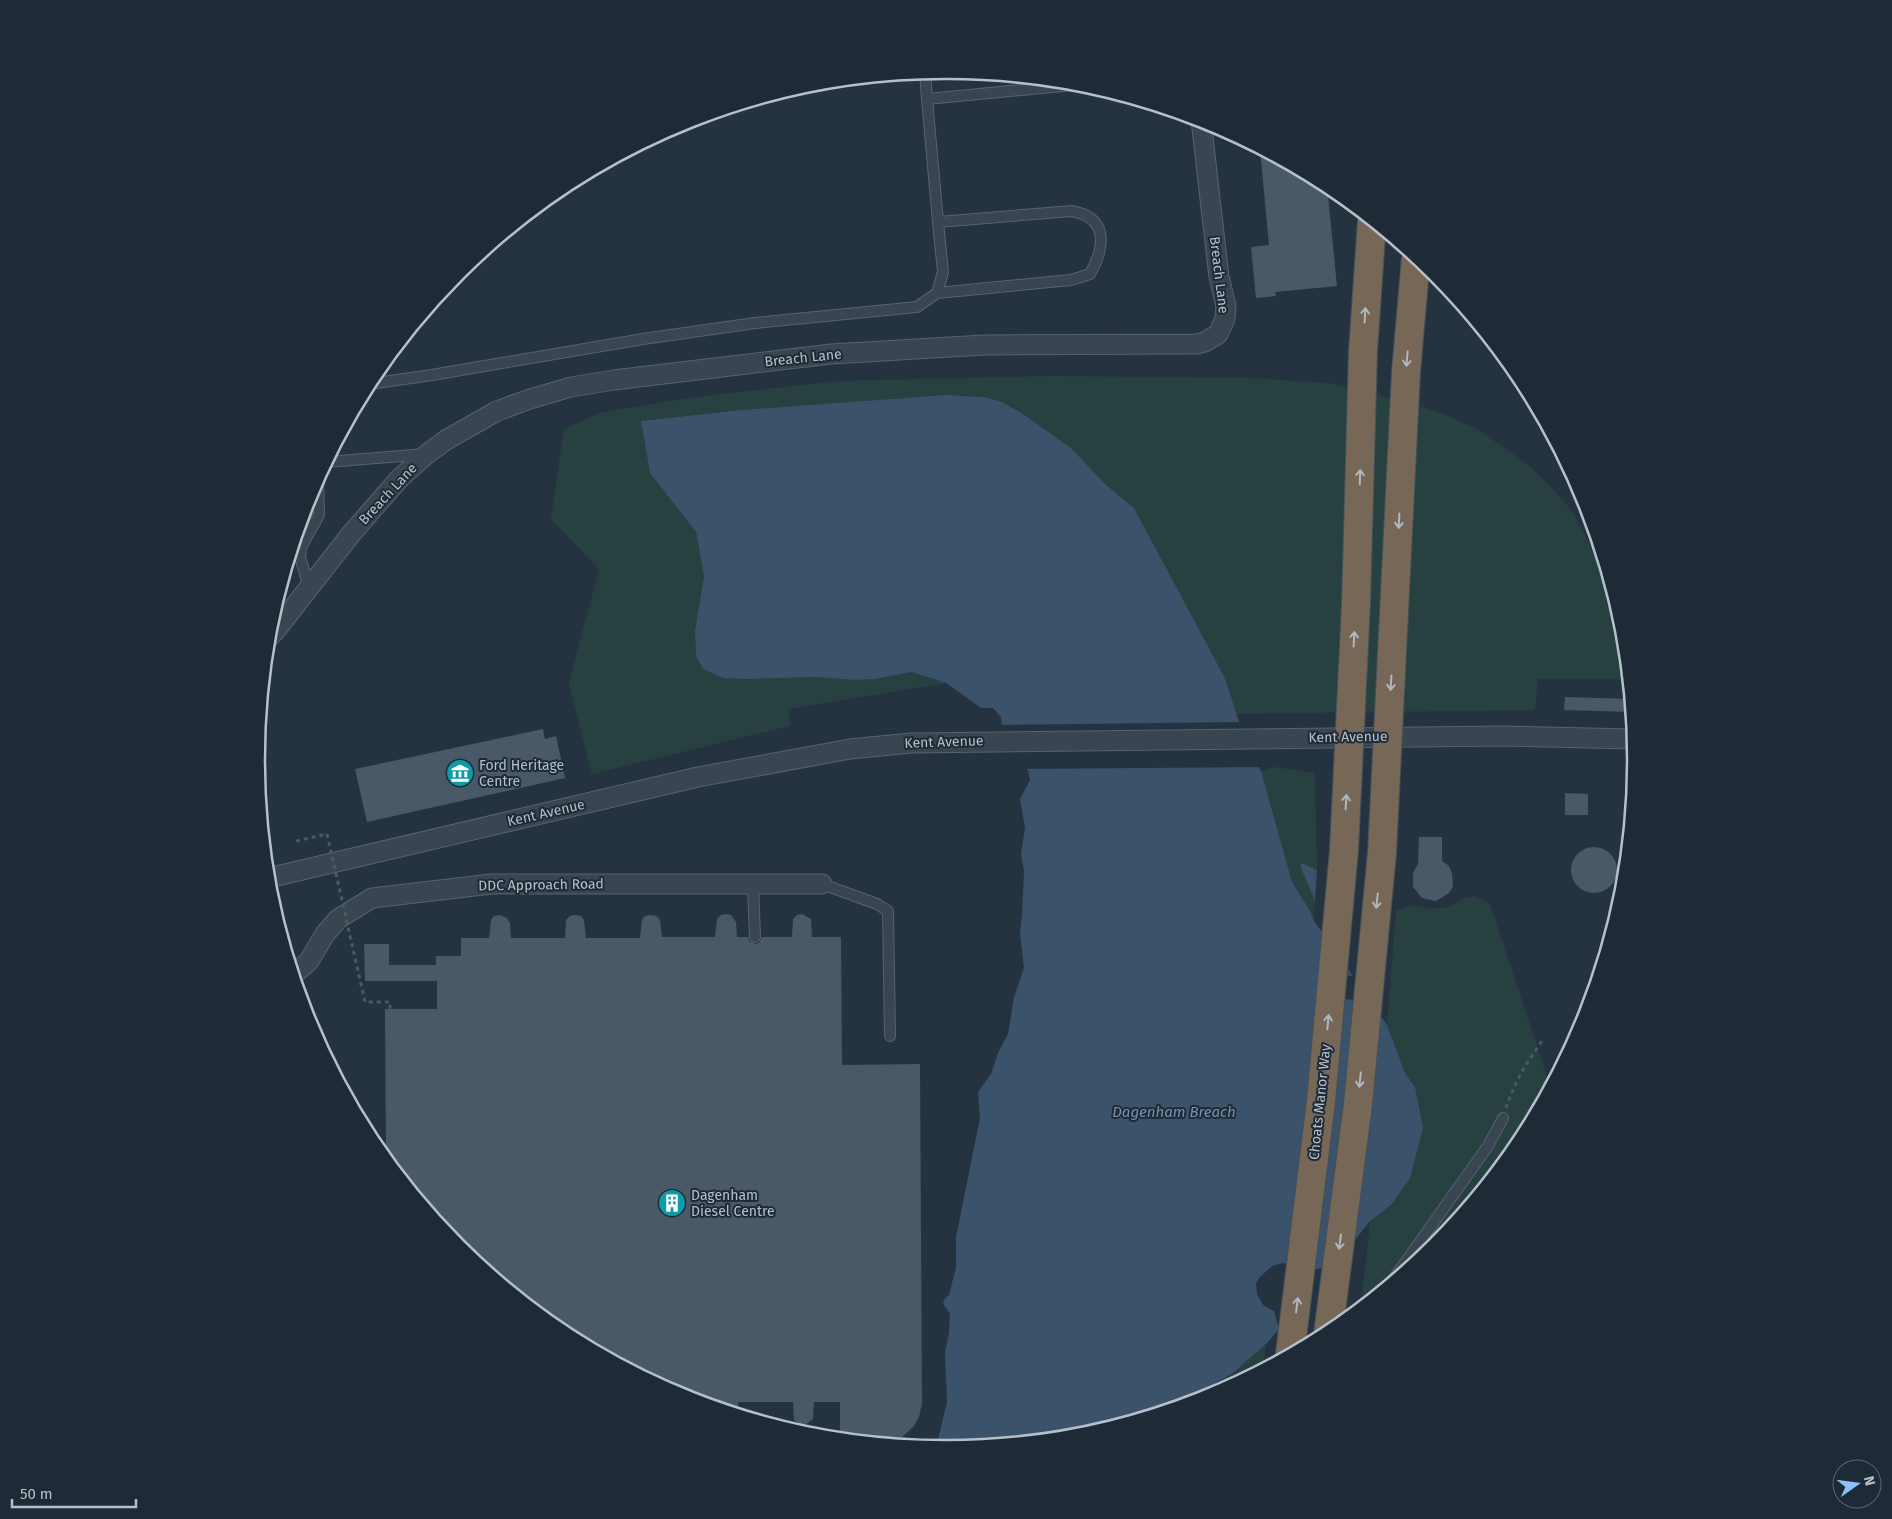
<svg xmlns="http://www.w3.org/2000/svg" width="1892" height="1519" font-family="'Fira Sans',sans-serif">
  <rect width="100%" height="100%" fill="#253341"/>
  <path fill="#274141" d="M1050 376 1249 378 1330 383 1419 406 1444 414 1477 429 1527 464 1549 485 1572 511 1588 541 1605 580 1613 615 1623 679H1538L1535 710 1236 714 1225 678 1134 508 1023 414C1002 402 988 398 965 395L741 410 641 421 650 473 696 532 704 576 695 631 696 656 703 669 747 679 815 677 855 680 875 679 912 672 946 683 788 709 790 726 592 774 569 683 599 569 551 519 564 429 603 412 688 398 836 381Z
    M1274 767 1315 773 1317 870 1302 863 1300 866 1315 901 1314 921 1309 909 1292 882 1261 771Z
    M1475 896 1490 904 1550 1085 1519 1143 1433 1247 1361 1307 1370 1221 1392 1204 1415 1087 1405 1073 1387 1025 1396 911 1413 905 1429 909 1449 907 1462 899Z
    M1266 1344 1263 1368 1210 1397 1174 1407 1233 1373Z"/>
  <path fill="#3a526a" d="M947 395 984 397 1002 402 1023 414 1072 449 1104 483 1134 508 1225 678 1238 719 1255 760 1261 771 1292 882 1309 909 1314 921 1353 976 1319 973 1317 997 1370 1001 1387 1025 1405 1073 1415 1087 1423 1128 1410 1178 1392 1204 1370 1221 1335 1265 1313 1270 1283 1263 1272 1266 1260 1277 1256 1283 1257 1294 1263 1305 1274 1311 1279 1329 1266 1344 1233 1373 1174 1407 1080 1436 946 1449 936 1448 947 1402 945 1352 949 1333 950 1314 943 1303 945 1298 949 1295 956 1267V1237L980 1118 978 1092 991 1074 998 1053 1008 1034 1014 997 1024 968 1020 933 1022 915 1024 872 1021 854 1025 828 1020 799 1030 780 1028 771 1002 730 1001 717 993 708H981L946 683 912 672 875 679 855 680 815 677 747 679 723 678 703 669 696 656 695 631 704 576 696 532 650 473 641 421 741 410Z
    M1302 863 1317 870 1315 901 1300 866Z"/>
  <path fill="#253341" d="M1242 722 1257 759 1262 767 1024 769 1000 731 999 725Z"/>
  <path fill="#495967" d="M1260 149 1327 185 1337 286 1275 292 1276 296 1256 298 1251 247 1269 245Z
    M1565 697 1630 699 1631 712 1564 710Z
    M543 729 545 739 556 736 565 778 367 822 355 769Z
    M1565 793 1588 794V815H1565Z
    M1419 837H1442V861L1449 866 1452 873 1453 887 1449 893 1436 901 1422 898 1413 887V873L1418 864Z
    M1571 870a23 23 0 1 1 46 0a23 23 0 1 1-46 0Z
    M726 914 731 915 736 922 737 937H748L749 941 755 944 759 943 762 937H792L793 919 797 915 802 914 811 919 812 937H841L842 1065 920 1064 922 1404 919 1417 914 1426 900 1439 890 1443 840 1439V1402H814L813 1419 805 1425 800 1424 794 1420 793 1402H738V1414L717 1407V1402H700L682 1396 563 1333 458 1247 386 1159 385 1009H437V981H365L364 944H389V965H436V956H461V938H489L491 920 494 916 500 915 507 918 510 923 511 938H565L566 920 570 916 575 915 581 916 584 920 586 938H640L642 920 645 916 650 915 656 916 660 920 662 937H715L717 919 721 915Z"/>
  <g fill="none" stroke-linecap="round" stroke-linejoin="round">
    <g stroke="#57636e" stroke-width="12">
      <path id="lane" d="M925 72 927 99 1084 84
        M927 99 938 222 1072 211C1109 218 1105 247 1090 274L1071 280 937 293
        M369 384 432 375 643 339 755 323 917 307 937 293 943 272 938 222
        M327 462 426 454
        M309 587 300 557 301 547 319 515 318 479
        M753 884 755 937
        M822 884 877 904 888 911 890 1036
        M1392 1281 1488 1146 1503 1118"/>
    </g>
    <g stroke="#57636e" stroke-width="21">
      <path id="street" d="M269 637 276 630 351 534 400 478 427 454 446 440 497 411 530 399 571 387 614 380 831 354 984 345 1196 344 1205 342 1218 334 1225 319 1226 306 1219 277 1201 120
        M268 878 698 777 850 749 911 743 1503 736 1633 739
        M294 974 309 961 325 934 338 919 372 898 491 884H822"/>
    </g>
    <g stroke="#44505b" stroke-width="30">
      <path id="highway" d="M1328 1334 1358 1104 1382 853
        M1290 1354 1321 1101 1344 850"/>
    </g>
    <path stroke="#455d5e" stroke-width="3" stroke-dasharray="4 4" stroke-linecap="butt" d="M296 841 327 834
      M1506 1108C1514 1083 1527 1062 1542 1041"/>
    <use href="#lane" stroke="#394550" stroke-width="10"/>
    <use href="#street" stroke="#394550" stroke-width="19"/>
    <use href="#highway" stroke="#766756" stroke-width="28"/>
    <g stroke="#44505b" stroke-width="30" stroke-linecap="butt">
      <path id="highway-bridge" d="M1344 850 1356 604 1363 351 1372 221
        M1382 853 1406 372 1416 258"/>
    </g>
    <path stroke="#455d5e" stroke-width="3" stroke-dasharray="4 4" stroke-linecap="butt" d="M327 834 365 1002H390V1009"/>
    <use href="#highway-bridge" stroke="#766756" stroke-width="28"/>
  </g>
  <defs><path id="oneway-shaft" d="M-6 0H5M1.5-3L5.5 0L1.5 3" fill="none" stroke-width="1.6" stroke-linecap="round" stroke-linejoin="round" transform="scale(1.25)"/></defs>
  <g stroke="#afb7bf">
    <use href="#oneway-shaft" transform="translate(1365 315) rotate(-87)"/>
    <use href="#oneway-shaft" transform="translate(1407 359) rotate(95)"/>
    <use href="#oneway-shaft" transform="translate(1360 477) rotate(-88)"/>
    <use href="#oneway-shaft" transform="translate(1399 521) rotate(93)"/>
    <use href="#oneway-shaft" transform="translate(1354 639) rotate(-87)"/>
    <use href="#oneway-shaft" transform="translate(1391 683) rotate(93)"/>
    <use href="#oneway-shaft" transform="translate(1346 802) rotate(-87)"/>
    <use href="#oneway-shaft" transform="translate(1377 901) rotate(96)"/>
    <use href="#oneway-shaft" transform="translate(1328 1022) rotate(-85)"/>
    <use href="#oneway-shaft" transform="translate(1360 1080) rotate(96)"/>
    <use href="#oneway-shaft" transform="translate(1340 1242) rotate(97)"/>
    <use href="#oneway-shaft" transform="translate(1297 1305) rotate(-83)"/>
  </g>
  <defs>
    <g id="museum-disc" transform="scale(1.4375)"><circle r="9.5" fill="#0f9aa8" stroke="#1e2a35"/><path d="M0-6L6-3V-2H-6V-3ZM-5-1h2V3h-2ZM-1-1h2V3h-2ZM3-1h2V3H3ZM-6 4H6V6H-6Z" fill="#fff"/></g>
    <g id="building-disc" transform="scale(1.4375)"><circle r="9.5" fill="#0f9aa8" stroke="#1e2a35"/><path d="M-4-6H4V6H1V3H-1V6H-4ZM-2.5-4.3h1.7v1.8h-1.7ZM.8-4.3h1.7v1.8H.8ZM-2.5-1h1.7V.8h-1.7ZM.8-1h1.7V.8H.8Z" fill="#fff"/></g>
  </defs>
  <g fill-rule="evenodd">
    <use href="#museum-disc" x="460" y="773"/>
    <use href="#building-disc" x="672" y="1203"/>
  </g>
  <g text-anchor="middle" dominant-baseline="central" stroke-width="4" stroke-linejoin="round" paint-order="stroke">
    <g font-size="14" fill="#b5c0cb" stroke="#1e2a35">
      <text transform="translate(1219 275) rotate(83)">Breach Lane</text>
      <text transform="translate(803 358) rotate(-6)">Breach Lane</text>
      <text transform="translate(388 494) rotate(-47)">Breach Lane</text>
      <text transform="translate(1348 737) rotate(-1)">Kent Avenue</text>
      <text transform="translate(944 742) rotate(-2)">Kent Avenue</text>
      <text transform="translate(546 813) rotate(-13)">Kent Avenue</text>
      <text transform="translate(541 885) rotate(-1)">DDC Approach Road</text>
      <text transform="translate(1320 1102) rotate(-84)">Choats Manor Way</text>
    </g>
    <g font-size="14" fill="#b5c0cb" stroke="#1e2a35" text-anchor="start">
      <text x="479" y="765">Ford Heritage<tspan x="479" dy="16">Centre</tspan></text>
      <text x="691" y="1195">Dagenham<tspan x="691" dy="16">Diesel Centre</tspan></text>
    </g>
    <g font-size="15" font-style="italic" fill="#7593ae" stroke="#1e2a35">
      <text x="1174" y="1112">Dagenham Breach</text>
    </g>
  </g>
  <path d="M0 0H1892V1519H0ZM945 79H947A680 680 0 0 1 1627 759V760A680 680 0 0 1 947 1440H945A680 680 0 0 1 265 760V759A680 680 0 0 1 945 79Z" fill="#1e2a35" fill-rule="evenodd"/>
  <path fill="none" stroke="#b5c0cb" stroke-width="2.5" d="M945 79H947A680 680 0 0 1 1627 759V760A680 680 0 0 1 947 1440H945A680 680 0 0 1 265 760V759A680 680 0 0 1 945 79Z"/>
  <g transform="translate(1857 1484) rotate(76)"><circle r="24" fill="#1e2a35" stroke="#5a6671"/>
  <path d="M0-4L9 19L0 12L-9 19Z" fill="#8bc0fa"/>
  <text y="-8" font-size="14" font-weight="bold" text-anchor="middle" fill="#b5c0cb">N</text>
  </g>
  <path d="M12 1499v8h124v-8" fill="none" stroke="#b5c0cb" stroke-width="2.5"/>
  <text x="20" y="1499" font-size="15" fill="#b5c0cb" stroke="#1e2a35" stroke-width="4" paint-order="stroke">50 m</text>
</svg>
